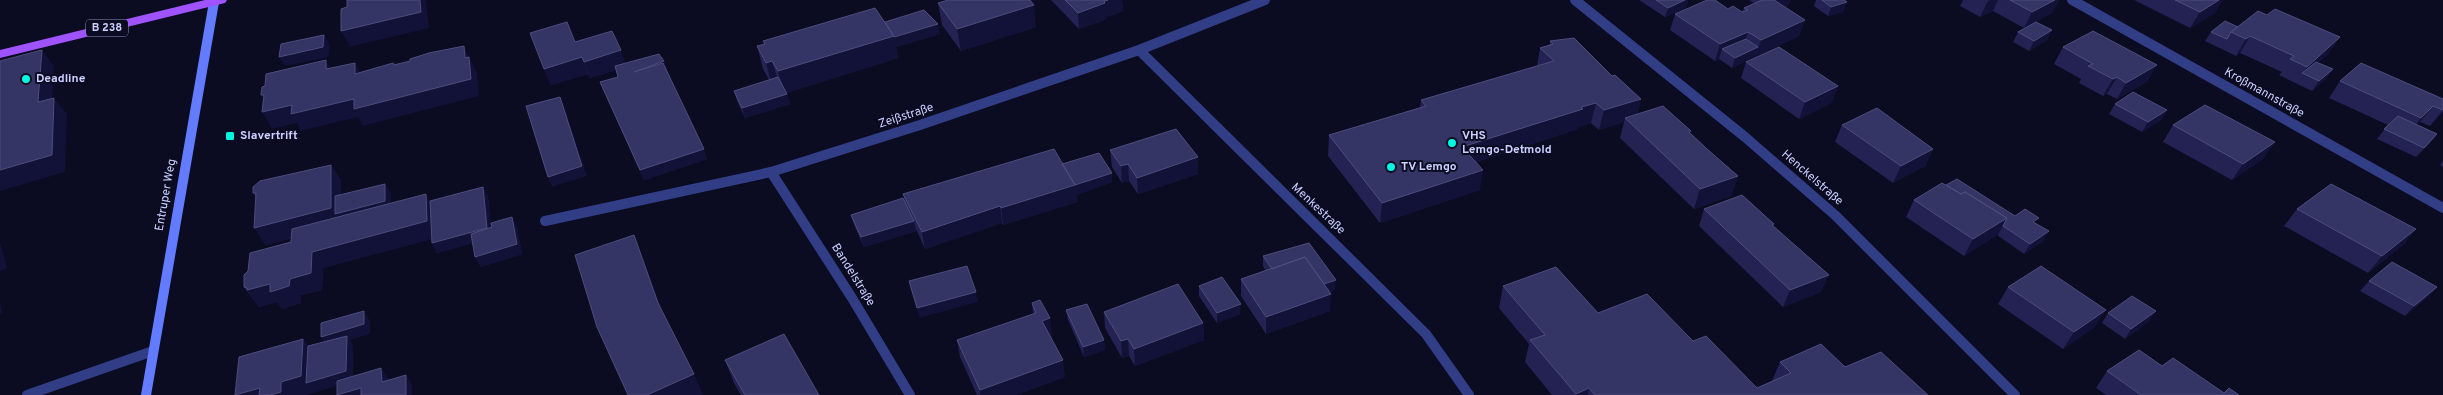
<svg xmlns="http://www.w3.org/2000/svg" width="2443" height="395" font-family="Overpass,sans-serif">
  <rect width="100%" height="100%" fill="#0b0b22"/>
  <g fill="none" stroke-linecap="round" stroke-linejoin="round">
    <path stroke="#313e86" stroke-width="10" d="M1575 0 1745 137 1835 215 2015 395
      M2072 0 2443 208
      M1139 50 1426 334 1469 395
      M771 172 852 298 910 395
      M545 221 771 172 920 125 1139 50 1265 0
      M27 395 153 351"/>
    <path stroke="#637cff" stroke-width="10" d="M146 395 214 2"/>
    <path fill="#9f53ff" fill-rule="evenodd" d="M205 0H227L225 3 0 58V50Z"/>
  </g>
  <path fill="#232252" d="M1051 0H1122L1123 11 1106 17 1107 19 1079 29Z
    M1639 0H1688L1686 8 1665 17Z
    M1749 0H1790L1788 6 1785 7 1805 20 1799 36 1732 68 1719 59 1715 61 1670 30 1675 14 1728 9 1742 12 1744 8 1758 1 1754 3Z
    M1816 0H1844L1847 2 1843 12 1828 16 1814 6Z
    M1963 0H2059L2052 13 2024 28 1993 11 1980 17 1960 6Z
    M2134 0H2222L2215 13 2190 28Z
    M938 3 1036 27 961 51 942 25Z
    M2267 15 2340 37 2328 54 2318 63 2333 69 2326 79 2312 91 2279 75 2282 72 2240 53 2236 56 2205 41 2211 32 2238 27Z
    M885 22 940 34 896 47 898 58 786 93 790 104 745 118 737 101 734 91 769 80 763 69 757 46 764 44 763 41Z
    M2052 30 2047 40 2029 51 2013 42 2018 32Z
    M1550 41 1612 76 1641 99 1637 114 1691 134 1707 149 1738 176 1731 196 1694 209 1620 138 1624 122 1599 130 1591 123 1578 127V129L1476 162 1480 190 1380 223 1328 156 1329 135 1420 108 1421 100 1537 66 1540 48 1550 45Z
    M575 42 626 63 664 61 667 71 707 159 644 180 600 82 618 77 616 70 590 78 588 74 551 85 544 69Z
    M2063 47 2148 81 2117 99 2107 94 2103 96 2079 83 2081 79 2054 64Z
    M1746 62 1838 86 1831 103 1799 119 1741 78Z
    M2340 81 2443 99V111L2430 126 2420 122 2417 125 2437 134 2429 144 2416 157 2377 139 2388 125 2329 98Z
    M2115 104 2167 110 2161 120 2142 132 2109 114Z
    M1842 125 1933 149 1925 166 1893 183 1835 142Z
    M2173 125 2275 142 2263 159 2232 180 2163 142Z
    M1110 150 1198 174 1138 194 1129 181 1122 183 1112 167Z
    M2443 161V167L2440 165Z
    M1062 164 1112 182 1076 195 1077 202 1003 225 1002 223 925 249 916 229V231L864 247 854 225 851 215 905 202 903 194Z
    M331 165 341 181V195L391 193V203L430 201 483 187 488 197 491 228 517 227 522 254 481 267 475 257 473 243 437 253 431 239 323 268 322 290 301 295V303L282 309 277 302 259 307 244 287 291 242 292 238 265 245 256 197 253 193Z
    M1946 185 2015 216 2036 223 2043 241 2024 254 1997 235 1964 256 1906 217 1914 200Z
    M1704 209 1774 224 1773 227 1821 292 1783 307 1699 226Z
    M2297 209 2416 229 2402 246 2368 273 2284 226Z
    M1263 256 1335 290 1330 292V311L1266 334 1241 296V279L1266 271 1263 266Z
    M2369 281 2437 287 2428 297 2405 316 2360 291Z
    M1199 286 1240 314 1217 323 1199 296Z
    M1503 286 1598 313 1693 341 1757 388 1772 381 1780 362 1845 367 1928 395H1552L1525 362 1529 344 1499 308Z
    M2008 287 2095 327 2063 349 1998 304Z
    M1032 303 1052 335 1050 336 1065 377 1015 395H977L960 357 957 340 1033 314Z
    M1066 310 1104 340 1105 350 1084 357 1068 320Z
    M2156 311 2149 321 2125 339 2102 323 2108 313Z
    M1104 312 1203 323 1204 340 1135 366 1129 356 1122 358 1105 328Z
    M725 360 819 395H741L734 383Z
    M2162 366 2224 393 2239 395H2106L2096 388 2107 371Z"/>
  <path fill="#121137" d="M420 0H426L429 28 350 47 341 31Z
    M1108 0H1122L1123 11 1106 17 1107 19 1079 29 1078 13Z
    M1685 0H1688L1686 8 1665 17 1668 8Z
    M1778 0H1790L1788 6 1766 12 1769 2Z
    M1991 0H1998L1993 11 1980 17 1988 1Z
    M2055 0H2059L2052 13 2024 28 2032 12Z
    M2219 0H2222L2215 13 2190 28 2200 12Z
    M1847 2 1843 12 1828 16 1831 7Z
    M1034 5 1036 27 961 51 957 29Z
    M1805 20 1799 36 1755 57 1761 40Z
    M938 24 940 34 896 47 898 58 784 94 778 71 894 36Z
    M2052 30 2047 40 2029 51 2034 41Z
    M1748 32 1743 48 1722 49 1719 59 1715 61 1720 44Z
    M324 35 330 45 329 57 285 66 279 57Z
    M2250 36 2240 53 2236 56 2246 39Z
    M2340 37 2328 54 2305 74 2302 73 2307 67Z
    M464 46 477 73 479 96 363 126 358 117 301 131 297 123 272 129 262 112 271 110 261 95 465 58Z
    M1758 47 1755 57 1732 68 1735 58Z
    M42 50 54 66 51 119 38 102Z
    M621 50 627 67 590 78 584 62Z
    M582 57 588 74 551 85 544 69Z
    M326 60 335 77 326 69Z
    M664 61 667 71 634 72Z
    M772 61 779 83 772 85 766 63Z
    M355 63 364 79 355 74Z
    M2157 65 2148 81 2117 99 2126 83Z
    M2333 69 2326 79 2312 91 2319 81Z
    M2117 77 2107 94 2103 96 2113 79Z
    M1838 86 1831 103 1799 119 1805 102Z
    M787 94 790 104 745 118 742 108Z
    M560 97 564 106 587 176 552 187 548 177Z
    M54 98 67 114 65 172 0 191V170Z
    M1641 99 1635 119 1625 118 1624 122 1599 130 1604 110Z
    M1596 103 1591 123 1578 127V129L1459 167 1462 147Z
    M2433 106 2420 122 2408 135 2421 118Z
    M2167 110 2161 120 2142 132 2148 122Z
    M2443 110V111L2437 119 2430 126Z
    M2437 134 2429 144 2416 157 2424 148Z
    M2275 142 2263 159 2232 180 2243 164Z
    M704 149 707 159 644 180 640 170Z
    M1933 149 1925 166 1893 183 1901 166Z
    M1198 157V174L1138 194 1137 178Z
    M1128 164 1129 181 1122 183 1121 166Z
    M331 165 341 181V213L385 184 391 193V211L265 245 254 228Z
    M1483 170 1480 190 1380 223 1382 203Z
    M1112 173V182L1076 195 1077 202 1003 225 1001 208Z
    M1738 176 1731 196 1694 209 1700 189Z
    M483 187 488 197 492 238 437 253 432 243Z
    M426 194 435 211 436 238 323 268 322 290 301 295V303L282 309 277 302 259 307 247 290 312 252Z
    M1000 206 1002 223 925 249 922 232Z
    M512 217 517 227 522 254 481 267 475 257Z
    M2007 218 1998 235 1964 256 1973 239Z
    M914 221 916 231 864 247 861 237Z
    M2416 229 2402 246 2368 273 2382 256Z
    M2049 231 2043 241 2024 254 2030 244Z
    M634 235 643 258 668 326 658 303Z
    M0 242 7 268 0 271Z
    M1829 275 1821 292 1783 307 1790 290Z
    M1336 280 1335 290 1319 296 1320 286Z
    M2437 287 2428 297 2405 316 2414 306Z
    M976 292 978 302 919 318 917 308Z
    M1331 294 1330 311 1266 334V317Z
    M0 301 2 313 0 314Z
    M1241 304 1240 314 1217 323V313Z
    M2106 310 2095 327 2063 349 2074 332Z
    M364 311 370 321V334L350 340 353 345V381L307 395H270L281 382 303 339 315 356 328 347 321 337Z
    M2156 311 2149 321 2125 339 2131 329Z
    M1050 318 1052 335 1044 338 1042 321Z
    M1203 323 1204 340 1135 366 1134 349Z
    M1128 339 1129 356 1122 358 1121 341Z
    M1104 340 1105 350 1084 357 1083 347Z
    M1063 360 1065 377 1015 395H980V390Z
    M381 368 388 378V392L382 382Z
    M694 374 703 395H647Z
    M406 375 412 385V395H406Z
    M260 388 266 395H236Z
    M361 388 366 395H339Z
    M1589 388 1588 395H1576V394Z"/>
  <path fill="#353565" stroke="#4d4d7d" d="M347 0H420L421 12 341 31V9L347 7Z
    M948 0H1030L1034 5 957 29 938 3Z
    M1065 0H1108L1104 1 1105 3 1078 13Z
    M1656 0H1685L1668 8Z
    M1707 0H1715L1728 9 1733 6 1742 12 1748 10 1744 8 1762 0H1774L1805 20 1761 40 1748 32 1720 44 1675 14Z
    M1822 0H1844L1847 2 1831 7Z
    M2010 0H2055L2032 12Z
    M2175 0H2219L2200 12Z
    M875 8 894 36 778 71 772 61 766 63 757 46 765 44 763 41Z
    M2275 9 2340 37 2307 67 2290 59 2294 56 2250 36 2246 39 2231 32 2258 11 2267 15Z
    M924 10 938 24 894 37 885 22Z
    M2225 21 2238 27 2231 32 2227 39 2211 32Z
    M567 22 575 42 612 31 621 50 584 62 582 57 544 69 530 33Z
    M2036 22 2052 30 2034 41 2018 32Z
    M2093 31 2157 65 2126 83 2117 77 2113 79 2088 66 2093 64 2063 47Z
    M324 35 323 47 279 57 281 44Z
    M1574 38 1612 76 1615 75 1641 99 1604 110 1596 103 1581 107 1583 109 1462 147 1483 170 1382 203 1329 135 1426 106 1421 100 1554 61 1540 48 1553 44 1550 41Z
    M1746 39 1758 47 1735 58 1722 49Z
    M464 46 465 58 469 57 471 79 354 109V99L291 114 292 105 262 112 264 95H261L262 87 265 86 266 74 326 60V69L355 63V74L393 63 394 65 410 61V59L429 53Z
    M1779 47 1838 86 1805 102 1746 62Z
    M42 50 38 102 54 98 52 155 0 170V61Z
    M659 54 664 61 634 72 663 63 704 149 640 170 600 82 618 77 615 66Z
    M2316 62 2333 69 2319 81 2302 73Z
    M2361 63 2443 99V110L2433 106 2421 118 2340 81Z
    M778 77 787 94 742 108 734 91Z
    M2133 92 2167 110 2148 122 2115 104Z
    M560 97 582 166 548 177 526 106Z
    M2205 105 2275 142 2243 164 2173 125Z
    M1663 106 1691 131 1689 132 1707 149 1738 176 1700 189 1625 118Z
    M1877 108 1933 149 1901 166 1842 125Z
    M2398 116 2437 134 2424 148 2384 129Z
    M1176 129 1198 157 1137 178 1128 164 1121 166 1110 150Z
    M1054 149 1075 185 1001 208 1000 206 922 232 903 194Z
    M1099 153 1112 173 1075 185 1062 164Z
    M331 165V208L254 228 256 193H253V187L260 181Z
    M1957 179 2015 216 2025 209 2039 218 2033 222 2049 231 2030 244 2003 226 2007 218 1965 192 1961 194 1946 185Z
    M1942 183 1961 194 1965 192 2007 218 1973 239 1914 200Z
    M385 184V201L335 214V196Z
    M2331 184 2416 229 2382 256 2297 209Z
    M483 187 487 228 432 243 430 201Z
    M426 194 427 221 312 252 311 273 290 279 289 286 270 292V284L247 290V288L244 287V275L248 271 250 253 291 242 292 229Z
    M1742 195 1774 224 1772 225 1829 275 1790 290 1704 209Z
    M903 198 914 221 861 237 851 215Z
    M512 217 517 244 475 257 471 234 492 227 491 223Z
    M634 235 658 303 694 374 647 395H628L597 327 575 255Z
    M1309 243 1336 280 1324 284 1305 257 1272 269 1263 256Z
    M1305 257 1331 294 1266 317 1241 279Z
    M2392 262 2437 287 2414 306 2369 281Z
    M967 266 976 292 917 308 909 281Z
    M2041 266 2106 310 2074 332 2008 287Z
    M1556 267 1598 313 1647 294 1693 341 1706 336 1757 388 1791 373 1780 362 1821 344 1845 367 1881 352 1928 395H1595L1589 388 1576 394 1530 340 1545 335 1503 286Z
    M1222 277 1241 304 1217 313 1199 286Z
    M1178 284 1203 323 1134 349 1128 339 1121 341 1104 312Z
    M2132 296 2156 311 2131 329 2108 313Z
    M1040 300 1050 318 1042 321 1063 360 980 390 957 340 1036 313 1032 303Z
    M1087 304 1104 340 1083 347 1066 310Z
    M364 311V324L321 337V323Z
    M784 334 819 395H745L725 360Z
    M347 336 346 371 306 383 308 346Z
    M303 339 301 376 281 382V392L270 395H259L260 388 235 395 239 357Z
    M2139 350 2162 366 2173 358 2224 393 2229 388 2239 395H2141L2107 371Z
    M381 368 382 382 406 375V395H361V388L337 395V381Z"/>
  <g fill="#00f7e2" stroke="#0b0b22" stroke-width="2">
    <circle cx="26" cy="79" r="5"/>
    <rect x="225" y="131" width="10" height="10" rx="2.5"/>
    <circle cx="1452" cy="143" r="5"/>
    <circle cx="1391" cy="167" r="5"/>
  </g>
  <g text-anchor="middle" dominant-baseline="central" stroke-width="4" stroke-linejoin="round" paint-order="stroke">
    <rect fill="#0b0b22" stroke="#9295bd" stroke-width="1" x="86" y="19.5" width="42" height="17" rx="4"/>
    <g font-size="11" font-weight="bold" fill="#ccd0ff">
      <text x="107" y="28">B 238</text>
    </g>
    <g font-size="12" font-weight="bold" fill="#ccd0ff" stroke="#0b0b22" text-anchor="start">
      <text x="36" y="79">Deadline</text>
      <text x="240" y="136">Slavertrift</text>
      <text x="1462" y="136">VHS<tspan x="1462" dy="14">Lemgo-Detmold</tspan></text>
      <text x="1401" y="167">TV Lemgo</text>
    </g>
    <g font-size="12" fill="#ccd0ff" stroke="#0b0b22">
      <text transform="translate(2264 93) rotate(29)">Kroßmannstraße</text>
      <text transform="translate(906 116) rotate(-18)">Zeißstraße</text>
      <text transform="translate(1812 178) rotate(41)">Henckelstraße</text>
      <text transform="translate(166 195) rotate(-80)">Entruper Weg</text>
      <text transform="translate(1318 209) rotate(43)">Menkestraße</text>
      <text transform="translate(853 275) rotate(58)">Bandelstraße</text>
    </g>
  </g>
</svg>
